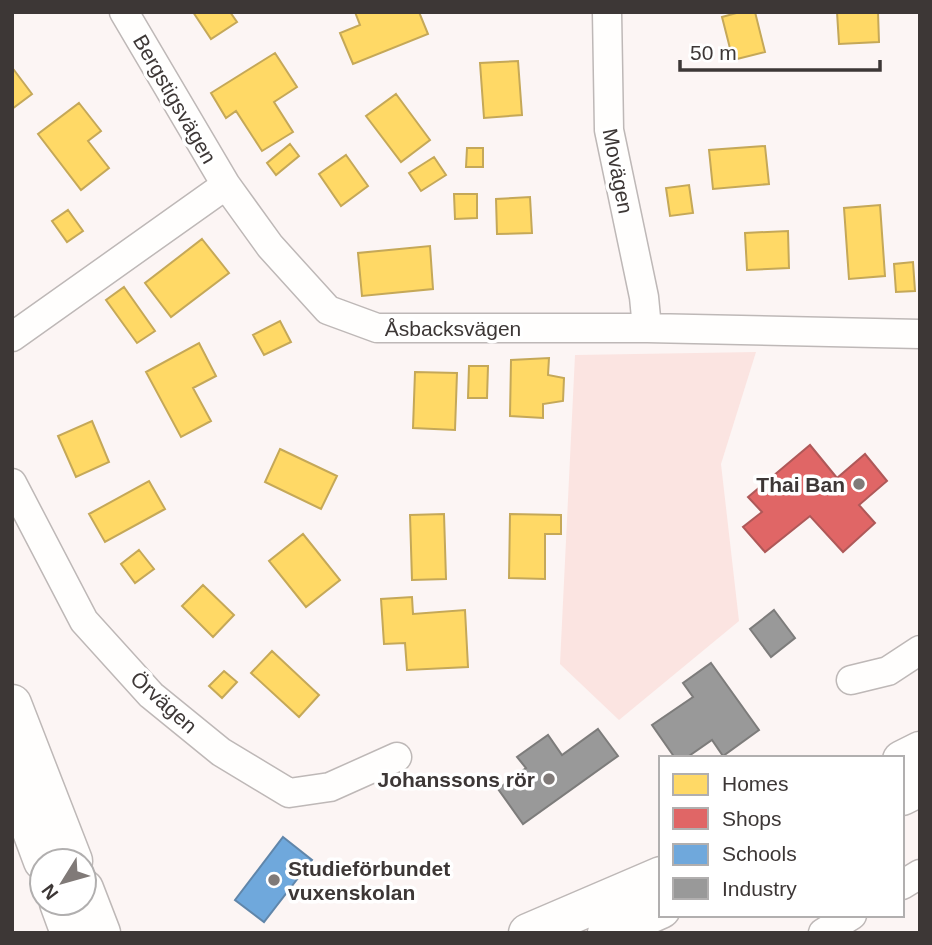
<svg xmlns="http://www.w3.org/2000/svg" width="932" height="945" font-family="Helvetica,sans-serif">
  <rect width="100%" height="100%" fill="#fcf5f4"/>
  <path fill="#fbe4e1" d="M756 352 721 464 739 621 619 720 560 664 575 355Z"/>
  <path fill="#ffd966" stroke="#c5a858" stroke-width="2" d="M193 12H230L237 22 211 39Z
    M355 12H419L428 34 353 64 340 33 360 25Z
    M740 12H755L765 52 733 60 722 17Z
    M837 12H878L879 42 839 44Z
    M275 53 297 87 274 102 293 132 262 151 236 111 226 118 211 93Z
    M518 61 522 115 484 118 480 63Z
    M14 70 32 94 12 109V71Z
    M396 94 430 140 401 162 366 116Z
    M79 103 101 131 88 141 109 168 81 190 38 134Z
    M290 144 299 156 276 175 267 163Z
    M765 146 769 184 713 189 709 150Z
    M467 148H483V167H466Z
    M346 155 368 186 341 206 319 174Z
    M434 157 446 175 421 191 409 173Z
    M689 185 693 213 670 216 666 188Z
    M454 194H477V218L455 219Z
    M530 197 532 233 497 234 496 199Z
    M880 205 885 276 849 279 844 208Z
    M68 210 83 231 67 242 52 221Z
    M788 231 789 268 747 270 745 233Z
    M202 239 229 273 171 317 145 283Z
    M430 246 433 289 362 296 358 253Z
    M913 262 915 291 896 292 894 264Z
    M124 287 155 331 137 343 106 300Z
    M280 321 291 342 264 355 253 335Z
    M199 343 216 376 193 388 211 421 181 437 146 372Z
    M549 358 548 375 564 378 563 401 543 404V418L510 416 511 360Z
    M469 366H488L487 398H468Z
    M415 372 457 373 455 430 413 428Z
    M92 421 109 462 76 477 58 436Z
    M280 449 337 476 321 509 265 482Z
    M149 481 165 509 105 542 89 514Z
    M444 514 446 579 412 580 410 515Z
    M510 514 561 515V534H545V579L509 578Z
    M303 534 340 580 306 607 269 561Z
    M139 550 154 569 135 583 121 564Z
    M203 585 234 615 213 637 182 606Z
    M412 597 413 614 465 610 468 667 407 670 405 643 384 644 381 599Z
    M272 651 319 695 299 717 251 673Z
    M224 671 237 682 222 698 209 686Z"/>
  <path fill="#e06666" stroke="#af5858" stroke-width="2" d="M810 445 837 478 865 454 887 481 859 505 875 523 843 552 810 516 765 552 743 527 762 512 748 497Z"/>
  <path fill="#6fa8dc" stroke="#6086aa" stroke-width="2" d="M283 837 312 860 264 922 235 900Z"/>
  <path fill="#999" stroke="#7d7c7b" stroke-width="2" d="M774 610 795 638 771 657 750 629Z
    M711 663 759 730 723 756 712 740 686 758H675L652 725 693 697 683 683Z
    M598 729 618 756 523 824 498 789 526 768 517 757 548 735 562 755Z"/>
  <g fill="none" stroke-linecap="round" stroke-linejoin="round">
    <g stroke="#beb8b7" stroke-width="31">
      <path id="minor" d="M124 12 226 185
        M607 12 609 130 644 297 647 328
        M12 337 226 185 270 246 328 310 377 328H647L920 334
        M12 483 84 621 151 695 221 752 289 793 330 787 397 757
        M851 680 888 671 920 650
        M902 885 920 874
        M823 933 852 915"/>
    </g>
    <g stroke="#beb8b7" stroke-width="41">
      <path id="secondary" d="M12 704 73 861
        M902 760 920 751
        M12 778 43 861
        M902 796 920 787
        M84 889 101 933
        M59 903 70 933
        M528 933 661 876
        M607 933 661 909"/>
    </g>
    <use href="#minor" stroke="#fffefd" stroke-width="28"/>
    <use href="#secondary" stroke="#fffefd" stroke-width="38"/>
  </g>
  <g fill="#807a78" stroke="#fff" stroke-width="2.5">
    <circle cx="859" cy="484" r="7"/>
    <circle cx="549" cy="779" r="7"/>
    <circle cx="274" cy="880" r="7"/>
  </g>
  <g text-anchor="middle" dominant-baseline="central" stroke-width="7" stroke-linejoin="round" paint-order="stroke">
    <g font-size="21" fill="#3d3736" stroke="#fff">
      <text transform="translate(175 99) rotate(60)">Bergstigsvägen</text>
      <text transform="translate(618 171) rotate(79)">Movägen</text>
      <text x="453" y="328">Åsbacksvägen</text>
      <text transform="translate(164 702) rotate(42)">Örvägen</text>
    </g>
    <g font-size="21" font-weight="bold" fill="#3d3736" stroke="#fff" text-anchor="end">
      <text x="845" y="484">Thai Ban</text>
      <text x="535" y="779">Johanssons rör</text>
      <text x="288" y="868" text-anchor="start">Studieförbundet<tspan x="288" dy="24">vuxenskolan</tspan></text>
    </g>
  </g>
  <rect width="932" height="945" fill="none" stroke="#3d3736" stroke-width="28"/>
  <rect x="659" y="756" width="245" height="161" fill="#ffffff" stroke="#b1afaf" stroke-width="2"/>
  <rect x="673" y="774" width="35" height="21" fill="#ffd966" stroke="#b1afaf" stroke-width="2"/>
  <text x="722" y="791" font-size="21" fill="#3d3736">Homes</text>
  <rect x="673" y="808" width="35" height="21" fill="#e06666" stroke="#b1afaf" stroke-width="2"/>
  <text x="722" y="826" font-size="21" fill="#3d3736">Shops</text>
  <rect x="673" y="844" width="35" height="21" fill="#6fa8dc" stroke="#b1afaf" stroke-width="2"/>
  <text x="722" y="861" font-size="21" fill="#3d3736">Schools</text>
  <rect x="673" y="878" width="35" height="21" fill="#999999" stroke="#b1afaf" stroke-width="2"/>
  <text x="722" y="896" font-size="21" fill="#3d3736">Industry</text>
  <g transform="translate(63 882) rotate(233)"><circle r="33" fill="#ffffff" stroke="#b1afaf" stroke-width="2"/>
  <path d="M0-5L12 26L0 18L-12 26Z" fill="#807a78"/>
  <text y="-10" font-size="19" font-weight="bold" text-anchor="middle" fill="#3d3736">N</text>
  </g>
  <path d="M680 60v10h200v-10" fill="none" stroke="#3d3736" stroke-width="3.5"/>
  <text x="690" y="60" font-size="21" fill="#3d3736" stroke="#ffffff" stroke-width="5" paint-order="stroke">50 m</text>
</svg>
